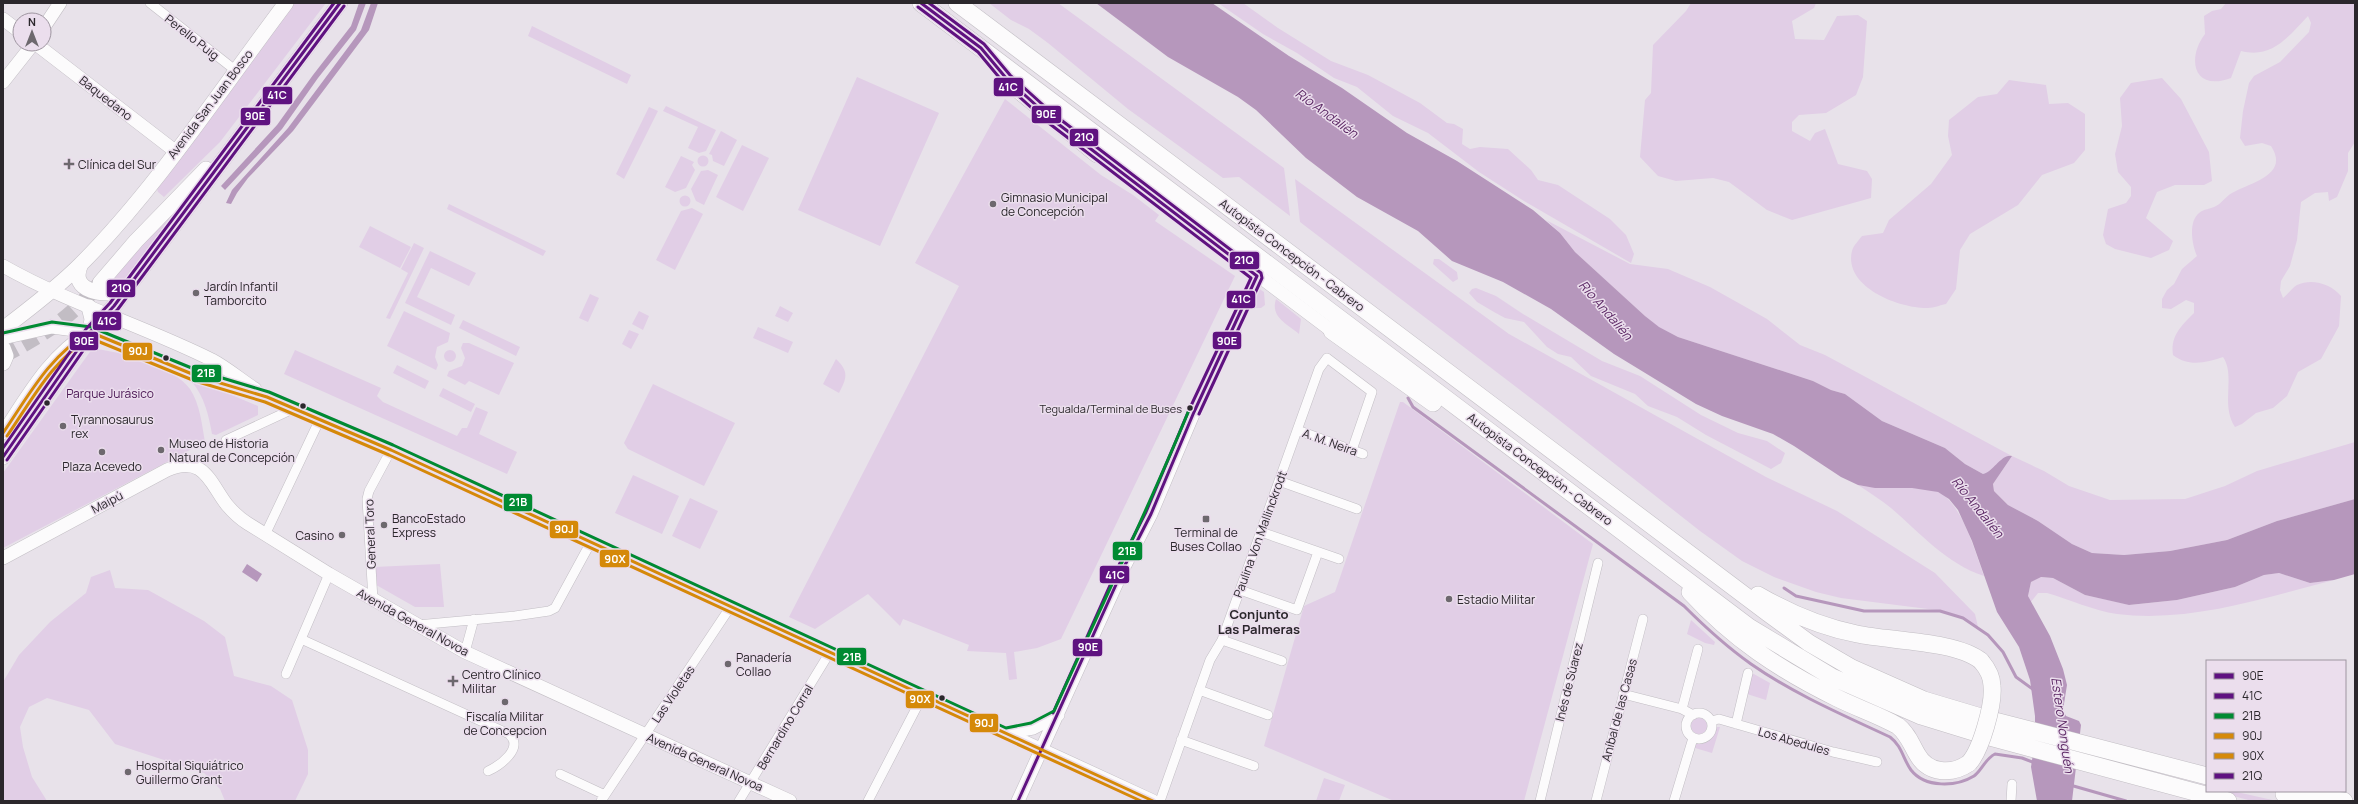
<svg xmlns="http://www.w3.org/2000/svg" width="2358" height="804" font-family="Manrope,sans-serif">
  <rect width="100%" height="100%" fill="#e8e2ea"/>
  <path fill="#e1cee6" d="M289 3H326L220 142 164 197 158 192 156 186Z
    M989 3H1058L1284 168 1290 216 1239 177 1223 178 1128 109 1048 43 1029 29 1011 20Z
    M1218 3H1243L1278 28 1331 61 1368 75 1420 103 1447 123 1454 124 1463 129 1462 144 1470 149 1480 147 1508 149 1531 170 1538 180 1558 185 1610 219 1626 235 1634 254 1631 263 1524 201 1479 172 1428 133 1393 116 1357 87 1334 78 1297 53 1263 34Z
    M1691 3H1816L1814 8 1792 21 1795 39 1824 40 1837 16 1858 15 1867 21 1863 77 1856 95 1826 113 1799 115 1792 122V131L1810 141 1815 133 1825 129 1838 164 1867 171 1872 179 1871 198 1792 220 1767 210 1729 182 1713 178 1676 181 1658 176 1640 157 1645 100 1651 93 1653 45 1686 11Z
    M2226 3H2355V142L2348 153V171L2337 197 2329 201 2328 192 2315 193 2301 202 2297 240 2290 266 2281 281 2280 290 2283 298C2288 294 2292 288 2297 285 2312 278 2331 284 2341 296L2339 326 2321 359 2298 372 2287 396 2273 408 2256 413 2242 424 2235 427C2220 404 2236 376 2223 357 2206 363 2188 367 2173 355 2170 336 2182 325 2194 313V303L2186 300 2171 309 2162 308V299L2167 290 2174 284 2182 269 2197 256C2192 245 2188 222 2199 213 2203 209 2211 209 2216 206 2222 203 2226 196 2232 193 2251 182 2290 175 2271 146L2262 143 2245 146 2240 138 2243 111 2249 83 2254 76 2280 62 2309 32 2311 23 2308 16C2288 37 2272 59 2241 51L2231 78C2194 92 2186 59 2205 34L2204 16 2212 11 2221 9Z
    M532 26 631 75 627 84 528 36Z
    M857 77 939 113 880 246 798 210Z
    M2162 78 2181 99 2209 152 2212 181 2204 185H2175L2157 192 2146 218 2173 241 2169 250 2151 258 2115 249 2106 244 2103 235 2108 209 2126 203 2131 196V187L2118 172 2115 154 2122 126 2120 98 2131 83Z
    M2009 80 2046 85 2049 104 2068 103 2085 114V150L2074 163 2042 175 2018 205 1970 234 1960 250 1956 289 1946 304C1940 305 1934 308 1928 308 1900 309 1843 287 1852 251 1853 246 1859 240 1862 236L1883 233 1889 220 1931 184 1952 155 1948 136 1949 120 1978 97 1997 94Z
    M1005 99 1101 175 1133 195 1159 215 1155 221 1235 276 1061 639 1037 648 1014 652 1017 679 1009 680 1006 653 967 651 969 645 903 619 900 626 868 594 815 629 789 617 959 286 915 263Z
    M666 106 716 130 706 151 699 153 688 148 698 127 663 111Z
    M649 107 658 111 624 179 616 174Z
    M721 131 737 140 724 166 713 161 712 155 709 154Z
    M742 145 769 158 743 211 716 197Z
    M697.5 161a5.5 5.5 0 1 1 11 0a5.5 5.5 0 1 1-11 0Z
    M681 156 694 162 692 165 695 170 686 188 675 192 665 187Z
    M708 170 718 175 704 205 696 201 691 189 701 171Z
    M1295 179 1509 334 1766 477 1837 511 1935 573 1975 614 1978 627 1963 618 1936 610 1841 598 1816 592 1774 577 1742 561 1700 531 1554 416 1300 222Z
    M679.5 201a5.5 5.5 0 1 1 11 0a5.5 5.5 0 1 1-11 0Z
    M181 203 125 284 105 287 140 245Z
    M449 204 546 251 543 256 447 209Z
    M692 208 703 214 675 270 656 260 681 211Z
    M1546 220 1630 264 1668 269 1710 287 1767 319 1800 345 1825 355 2010 455 1989 473 1983 474 1965 464 1945 448 1882 421 1845 394 1831 390 1813 381 1678 337 1658 327 1645 316 1575 252 1560 233Z
    M370 226 411 247 400 268 359 247Z
    M414 243 424 248 390 319 386 318 408 273 401 269Z
    M430 251 476 273 469 286 431 268 417 297 455 315 451 325 405 303Z
    M1434 259H1439L1457 272 1458 279 1453 282 1433 264Z
    M1258 288 1264 292 1265 305 1261 308H1247L1240 322 1242 323 1241 342 1240 344 1238 338 1231 340 1252 290Z
    M1476 288 1496 296 1523 314 1602 361 1640 376 1701 415 1738 433 1767 441 1785 453 1781 463 1771 469 1706 435 1677 417 1648 406 1635 394 1591 376 1571 357 1558 354 1547 347 1524 322 1505 318 1494 312 1477 302 1469 293 1472 289Z
    M590 294 599 298 588 322 579 318Z
    M1276 299 1301 319 1299 334C1287 324 1270 317 1276 299Z
    M780 306 793 313 788 322 775 316Z
    M404 311 450 333 448 342 437 347 435 357 438 365 436 370 387 346Z
    M639 311 649 316 643 330 632 324Z
    M463 320 520 347 516 356 459 328Z
    M758 327 793 342 788 353 753 338Z
    M629 330 639 334 631 349 622 344Z
    M463 343H469L514 363 499 395 469 381 465 385 447 376 449 371 462 366 465 358 461 348Z
    M92 349C118 350 175 367 190 389 200 404 202 425 205 442L3 548V473Z
    M444 356a6 6 0 1 1 12 0a6 6 0 1 1-12 0Z
    M295 350 381 388 377 396 383 402 457 436 462 428H467L476 407 488 412 479 434 517 452 507 474 284 374Z
    M836 359C849 371 847 378 839 393L823 384Z
    M397 365 429 381 425 389 393 373Z
    M194 379 258 406V415L216 435 212 434C209 416 204 396 192 382Z
    M653 384 735 423 704 486 628 449 624 443Z
    M443 388 475 404 471 412 439 396Z
    M1400 402H1403L1593 544 1524 801H1394L1264 746 1304 606 1335 592Z
    M2355 442V499L2277 521 2227 540 2170 551 2124 555 2092 553 2072 544 2038 521 2008 505 1994 491 1993 484 2012 456 2044 471 2069 486 2110 500 2185 499 2225 486 2257 471Z
    M633 475 679 496 662 534 615 513Z
    M1858 485C1877 489 1895 486 1913 488 1921 489 1931 489 1938 492 1961 501 1976 554 1984 576 1947 564 1920 533 1891 508 1881 500 1869 492 1858 485Z
    M690 498 718 511 700 549 672 536Z
    M440 564 444 607H415L371 582 374 567Z
    M110 570 115 588 148 590 204 621 225 637 234 676 271 686 292 700 308 750V774L295 801H225L220 789 204 773 115 744 89 710 47 698 29 707 20 727 23 747 32 777 47 801H3V682L19 655 50 622 86 593 91 577Z
    M2279 573 2310 583 2334 580C2264 598 2190 623 2117 614 2094 611 2069 599 2047 593H2038L2030 603 2028 596 2031 582 2040 577 2053 578 2085 595 2130 605 2177 600 2235 587 2264 575Z
    M1691 620 1715 642 1714 645 1705 643 1687 634Z
    M1752 673 1770 683 1766 700 1747 694Z
    M1691 726a8 8 0 1 1 16 0a8 8 0 1 1-16 0Z
    M1716 727H1720L1712 753 1695 748 1696 744C1709 745 1713 738 1716 727Z
    M1324 778 1345 785 1339 801H1316Z
    M2215 791H2232L2277 801H2252Z"/>
  <path fill="#b697bc" d="M359 3H366L356 30 318 78 282 129 225 190 221 186 277 125 313 75 351 26Z
    M371 3H378L369 30 293 131 248 178 237 193 231 204 226 203 232 190 288 128 361 30Z
    M1096 3H1212L1289 56 1342 88 1407 133 1457 161 1533 210 1560 233 1575 252 1645 316 1659 327 1678 337 1813 381 1831 390 1845 394 1882 421 1945 448 1965 464 1983 474C1993 472 2002 453 2012 456L1993 484 1994 491 2008 505 2038 521 2072 544 2092 553 2124 555 2170 551 2227 540 2277 521 2355 499V574L2334 580 2310 583 2279 573 2264 575 2235 587 2177 600 2129 605 2085 595 2053 578 2041 577 2031 582 2028 596 2050 636 2063 669 2067 685 2063 710 2066 716 2079 721 2081 725 2072 801H2037L2031 767 2035 740V716L2030 680 2019 647 1997 612 1972 541 1958 510 1949 499 1938 492 1912 488H1875L1858 485 1841 477 1794 446 1773 434 1722 416 1696 404 1614 354 1551 309 1503 282 1452 261 1418 231 1357 197 1306 158 1256 110 1238 97 1168 57Z
    M247 564 262 574 257 582 242 572Z"/>
  <g fill="none" stroke-linecap="round" stroke-linejoin="round">
    <path stroke="#b697bc" stroke-width="3" d="M1408 398 1413 407 1684 606C1705 627 1727 647 1751 664 1794 694 1843 715 1890 737 1902 746 1903 759 1911 770 1925 788 1956 787 1974 776 1982 770 1985 759 1995 754L2022 758 2035 763
      M1784 588 1796 596 1864 611H1940L1963 618 1988 635 2003 652 2016 677 2034 690
      M2070 785 2126 801"/>
    <path stroke="#c2bdc4" stroke-width="15" stroke-dasharray="15 8" stroke-linecap="butt" d="M3 356C46 333 68 320 100 283"/>
    <g stroke="#c2bec4" stroke-width="10">
      <path id="street" d="M150 3 235 70
        M1297 430 1363 454
        M226 440 295 408
        M1279 481 1357 509
        M1261 532 1339 559
        M265 535 320 419
        M1240 590 1297 610 1318 552
        M373 600 367 499 369 491 391 450
        M417 625 515 616 549 611 555 608 591 542
        M301 639 509 734C525 748 499 766 488 771
        M1222 640 1282 661
        M465 652 474 619
        M286 674 329 574
        M1199 690 1268 715
        M1623 694 1682 709 1693 715
        M1682 709 1698 649
        M1686 726a13 13 0 1 1 26 0a13 13 0 1 1-26 0Z
        M1711 721 1719 719 1833 752 1877 762
        M1736 724 1748 673
        M1181 740 1254 766
        M560 774 605 795
        M601 801 731 606
        M739 801 830 652
        M868 801 923 695
        M1160 801 1210 660 1222 640 1319 369 1327 358 1372 392 1352 450
        M1540 801 1598 563
        M1596 801 1643 619
        M1674 801 1693 738
        M2011 801 2012 784"/>
    </g>
    <g stroke="#c2bec4" stroke-width="14">
      <path id="secondary" d="M3 19 20 32
        M44 27 60 3
        M36 44 175 151
        M3 82 33 44
        M1097 154 1332 331
        M3 266C70 304 144 326 212 360 227 368 241 380 255 389
        M3 338 52 327 90 332 197 376 267 397 391 450 1153 801
        M3 433C28 395 50 355 89 332
        M3 558 167 470C204 454 210 483 227 505 233 512 239 518 247 523L329 574 465 652 790 801
        M1006 733 1033 728 1058 715
        M1018 801 1124 567 1151 514 1194 412 1257 276"/>
    </g>
    <g stroke="#c2bec4" stroke-width="16">
      <path id="primary" d="M81 264C67 293 107 297 126 290
        M100 283 136 241 206 169
        M89 307 92 319 90 332
        M3 329C30 308 56 289 80 265 156 189 221 89 286 3
        M3 348 6 356 3 363
        M3 457 90 332 114 306 340 3"/>
    </g>
    <g stroke="#c2bec4" stroke-width="18">
      <path id="highway" d="M921 3 1749 627 1832 677 1921 716 1986 736 2228 801
        M957 3 1768 613 1809 643 1852 668 1924 700 1991 720 2207 776
        M1015 87 1097 154
        M1332 331 1433 403
        M1690 592C1733 639 1780 670 1837 698 1857 708 1879 715 1898 726 1908 734 1911 744 1917 754 1928 774 1952 775 1969 763
        M1758 595C1789 613 1821 627 1857 634 1890 641 1957 641 1981 661
        M2284 794 2344 801"/>
    </g>
    <use href="#street" stroke="#fcfbfc" stroke-width="9"/>
    <use href="#secondary" stroke="#fcfbfc" stroke-width="13"/>
    <use href="#primary" stroke="#fcfbfc" stroke-width="15"/>
    <use href="#highway" stroke="#fcfbfc" stroke-width="17"/>
    <g stroke="#c2bec4" stroke-width="18" stroke-linecap="butt">
      <path id="highway-bridge" d="M1969 763C1981 750 1994 704 1992 686 1992 676 1987 668 1981 661"/>
    </g>
    <use href="#highway-bridge" stroke="#fcfbfc" stroke-width="17"/>
    <g stroke="#ebdeed" stroke-width="6">
      <path id="bus-1" d="M921 3 981 48 1006 78 1049 117 1257 276 1194 412 1151 514 1124 567 1018 801
        M3 457 90 332 114 306 340 3"/>
    </g>
    <g stroke="#ebdeed" stroke-width="6">
      <path id="bus-2" d="M918 7 978 52 1003 82 1046 121 1251 278 1189 410 1146 512 1119 565 1053 713
        M7 460 94 335 118 309 344 6"/>
    </g>
    <g stroke="#ebdeed" stroke-width="6">
      <path id="bus-3" d="M3 333 52 322 91 327 199 371 269 392 393 445 1006 728 1031 723 1054 711C1099 611 1147 512 1189 410"/>
    </g>
    <g stroke="#ebdeed" stroke-width="6">
      <path id="bus-4" d="M3 433C29 395 49 356 90 332L197 376 267 397 391 450 1153 801"/>
    </g>
    <g stroke="#ebdeed" stroke-width="6">
      <path id="bus-5" d="M7 436C32 400 52 360 90 338L195 381 265 402 389 455 1141 801"/>
    </g>
    <g stroke="#ebdeed" stroke-width="6">
      <path id="bus-6" d="M929 3 984 44 1010 75 1052 113 1261 273 1262 278 1199 414
        M3 448 86 329 110 303 334 3"/>
    </g>
    <use href="#bus-1" stroke="#5f1280" stroke-width="3"/>
    <use href="#bus-2" stroke="#5f1280" stroke-width="3"/>
    <use href="#bus-3" stroke="#008a32" stroke-width="3"/>
    <use href="#bus-4" stroke="#d58909" stroke-width="3"/>
    <use href="#bus-5" stroke="#d58909" stroke-width="3"/>
    <use href="#bus-6" stroke="#5f1280" stroke-width="3"/>
  </g>
  <g fill="#6d686e" stroke="#ebdeed" stroke-width="1.5">
    <path d="M67 158h4v4h4v4h-4v4h-4v-4h-4v-4h4z"/>
    <circle cx="993" cy="204" r="4"/>
    <circle cx="196" cy="293" r="4"/>
    <circle cx="63" cy="426" r="4"/>
    <circle cx="161" cy="450" r="4"/>
    <circle cx="102" cy="452" r="4"/>
    <rect x="1202" y="515" width="8" height="8" rx="2"/>
    <circle cx="384" cy="525" r="4"/>
    <circle cx="342" cy="535" r="4"/>
    <circle cx="1449" cy="599" r="4"/>
    <circle cx="728" cy="664" r="4"/>
    <path d="M451 675h4v4h4v4h-4v4h-4v-4h-4v-4h4z"/>
    <circle cx="505" cy="702" r="4"/>
    <circle cx="128" cy="772" r="4"/>
  </g>
  <g fill="#2b272c" stroke="#ebdeed" stroke-width="1.5">
    <circle cx="166" cy="358" r="3.5"/>
    <circle cx="47" cy="403" r="3.5"/>
    <circle cx="303" cy="406" r="3.5"/>
    <circle cx="1190" cy="408" r="3.5"/>
    <circle cx="942" cy="698" r="3.5"/>
  </g>
  <g text-anchor="middle" dominant-baseline="central" stroke-width="3" stroke-linejoin="round" paint-order="stroke">
    <g font-size="11" fill="#2b272c" stroke="#ebdeed" text-anchor="end">
      <text x="1182" y="408">Tegualda/Terminal de Buses</text>
    </g>
    <g font-size="12" fill="#2b272c" stroke="#ebdeed">
      <text transform="translate(192 37) rotate(38)">Perello Puig</text>
      <text transform="translate(106 98) rotate(38)">Baquedano</text>
      <text transform="translate(210 104) rotate(-53)">Avenida San Juan Bosco</text>
      <text transform="translate(1292 255) rotate(37)">Autopista Concepción - Cabrero</text>
      <text transform="translate(1330 442) rotate(20)">A. M. Neira</text>
      <text transform="translate(1540 469) rotate(37)">Autopista Concepción - Cabrero</text>
      <text transform="translate(107 502) rotate(-28)">Maipú</text>
      <text transform="translate(370 534) rotate(-92)">General Toro</text>
      <text transform="translate(1260 534) rotate(-70)">Paulina Von Mallinckrodt</text>
      <text transform="translate(413 622) rotate(29)">Avenida General Novoa</text>
      <text transform="translate(1569 682) rotate(-76)">Inés de Súarez</text>
      <text transform="translate(673 694) rotate(-56)">Las Violetas</text>
      <text transform="translate(1619 710) rotate(-75)">Aníbal de las Casas</text>
      <text transform="translate(785 727) rotate(-59)">Bernardino Corral</text>
      <text transform="translate(1794 741) rotate(16)">Los Abedules</text>
      <text transform="translate(705 762) rotate(24)">Avenida General Novoa</text>
    </g>
    <g font-size="12" fill="#2b272c" stroke="#ebdeed" text-anchor="start">
      <text x="78" y="164">Clínica del Sur</text>
      <text x="1001" y="197">Gimnasio Municipal<tspan x="1001" dy="14">de Concepción</tspan></text>
      <text x="204" y="286">Jardín Infantil<tspan x="204" dy="14">Tamborcito</tspan></text>
      <text x="71" y="419">Tyrannosaurus<tspan x="71" dy="14">rex</tspan></text>
      <text x="169" y="443">Museo de Historia<tspan x="169" dy="14">Natural de Concepción</tspan></text>
      <text x="102" y="466" text-anchor="middle">Plaza Acevedo</text>
      <text x="392" y="518">BancoEstado<tspan x="392" dy="14">Express</tspan></text>
      <text x="1206" y="532" text-anchor="middle">Terminal de<tspan x="1206" dy="14">Buses Collao</tspan></text>
      <text x="334" y="535" text-anchor="end">Casino</text>
      <text x="1457" y="599">Estadio Militar</text>
      <text x="736" y="657">Panadería<tspan x="736" dy="14">Collao</tspan></text>
      <text x="462" y="674">Centro Clínico<tspan x="462" dy="14">Militar</tspan></text>
      <text x="505" y="716" text-anchor="middle">Fiscalía Militar<tspan x="505" dy="14">de Concepcion</tspan></text>
      <text x="136" y="765">Hospital Siquiátrico<tspan x="136" dy="14">Guillermo Grant</tspan></text>
    </g>
    <g font-size="12" fill="#4c1855" stroke="#ebdeed">
      <text x="110" y="393">Parque Jurásico</text>
    </g>
    <g font-size="13" font-style="italic" fill="#5b2764" stroke="#ebdeed">
      <text transform="translate(1327 113) rotate(36)">Río Andalién</text>
      <text transform="translate(1606 310) rotate(49)">Río Andalién</text>
      <text transform="translate(1978 507) rotate(51)">Río Andalién</text>
      <text transform="translate(2063 725) rotate(82)">Estero Nonguén</text>
    </g>
    <g font-size="13" font-weight="bold" fill="#2b272c" stroke="#ebdeed">
      <text x="1259" y="614">Conjunto<tspan x="1259" dy="15">Las Palmeras</tspan></text>
    </g>
  </g>
  <g stroke="#ebdeed" stroke-width="1.5">
    <rect x="993" y="77" width="31" height="20" rx="4" fill="#5f1280"/>
    <rect x="262" y="86" width="31" height="19" rx="4" fill="#5f1280"/>
    <rect x="1031" y="105" width="31" height="19" rx="4" fill="#5f1280"/>
    <rect x="240" y="107" width="31" height="19" rx="4" fill="#5f1280"/>
    <rect x="1069" y="128" width="30" height="19" rx="4" fill="#5f1280"/>
    <rect x="1229" y="251" width="31" height="19" rx="4" fill="#5f1280"/>
    <rect x="106" y="279" width="30" height="19" rx="4" fill="#5f1280"/>
    <rect x="1226" y="290" width="30" height="19" rx="4" fill="#5f1280"/>
    <rect x="92" y="311" width="30" height="20" rx="4" fill="#5f1280"/>
    <rect x="1212" y="331" width="30" height="19" rx="4" fill="#5f1280"/>
    <rect x="69" y="331" width="30" height="20" rx="4" fill="#5f1280"/>
    <rect x="122" y="342" width="31" height="19" rx="4" fill="#d58909"/>
    <rect x="191" y="364" width="31" height="19" rx="4" fill="#008a32"/>
    <rect x="503" y="493" width="30" height="19" rx="4" fill="#008a32"/>
    <rect x="549" y="520" width="30" height="19" rx="4" fill="#d58909"/>
    <rect x="1112" y="541" width="31" height="20" rx="4" fill="#008a32"/>
    <rect x="599" y="549" width="31" height="19" rx="4" fill="#d58909"/>
    <rect x="1099" y="565" width="31" height="19" rx="4" fill="#5f1280"/>
    <rect x="1072" y="638" width="31" height="19" rx="4" fill="#5f1280"/>
    <rect x="836" y="647" width="31" height="19" rx="4" fill="#008a32"/>
    <rect x="905" y="690" width="30" height="19" rx="4" fill="#d58909"/>
    <rect x="969" y="713" width="30" height="20" rx="4" fill="#d58909"/>
  </g>
  <g font-size="11" text-anchor="middle" font-weight="bold" fill="#fff">
    <text x="1008" y="91">41C</text>
    <text x="277" y="99">41C</text>
    <text x="1046" y="118">90E</text>
    <text x="255" y="120">90E</text>
    <text x="1084" y="141">21Q</text>
    <text x="1244" y="264">21Q</text>
    <text x="121" y="292">21Q</text>
    <text x="1241" y="303">41C</text>
    <text x="107" y="325">41C</text>
    <text x="1227" y="345">90E</text>
    <text x="84" y="345">90E</text>
    <text x="138" y="355">90J</text>
    <text x="206" y="377">21B</text>
    <text x="518" y="506">21B</text>
    <text x="564" y="533">90J</text>
    <text x="1127" y="555">21B</text>
    <text x="615" y="563">90X</text>
    <text x="1115" y="579">41C</text>
    <text x="1088" y="651">90E</text>
    <text x="852" y="661">21B</text>
    <text x="920" y="703">90X</text>
    <text x="984" y="727">90J</text>
  </g>
  <rect width="2358" height="804" fill="none" stroke="#2b272c" stroke-width="8"/>
  <rect x="2206" y="660" width="140" height="132" fill="#ebdeed" stroke="#9e95a0"/>
  <rect x="2214" y="673" width="20" height="6" fill="#5f1280" stroke="#9e95a0"/>
  <text x="2242" y="680" font-size="12" fill="#2b272c">90E</text>
  <rect x="2214" y="693" width="20" height="6" fill="#5f1280" stroke="#9e95a0"/>
  <text x="2242" y="700" font-size="12" fill="#2b272c">41C</text>
  <rect x="2214" y="713" width="20" height="6" fill="#008a32" stroke="#9e95a0"/>
  <text x="2242" y="720" font-size="12" fill="#2b272c">21B</text>
  <rect x="2214" y="733" width="20" height="6" fill="#d58909" stroke="#9e95a0"/>
  <text x="2242" y="740" font-size="12" fill="#2b272c">90J</text>
  <rect x="2214" y="753" width="20" height="6" fill="#d58909" stroke="#9e95a0"/>
  <text x="2242" y="760" font-size="12" fill="#2b272c">90X</text>
  <rect x="2214" y="773" width="20" height="6" fill="#5f1280" stroke="#9e95a0"/>
  <text x="2242" y="780" font-size="12" fill="#2b272c">21Q</text>
  <g transform="translate(32 32)"><circle r="19" fill="#ebdeed" stroke="#9e95a0"/>
  <path d="M0-3L7 15L0 10L-7 15Z" fill="#6d686e"/>
  <text y="-6" font-size="11" font-weight="bold" text-anchor="middle" fill="#2b272c">N</text>
  </g>
</svg>
